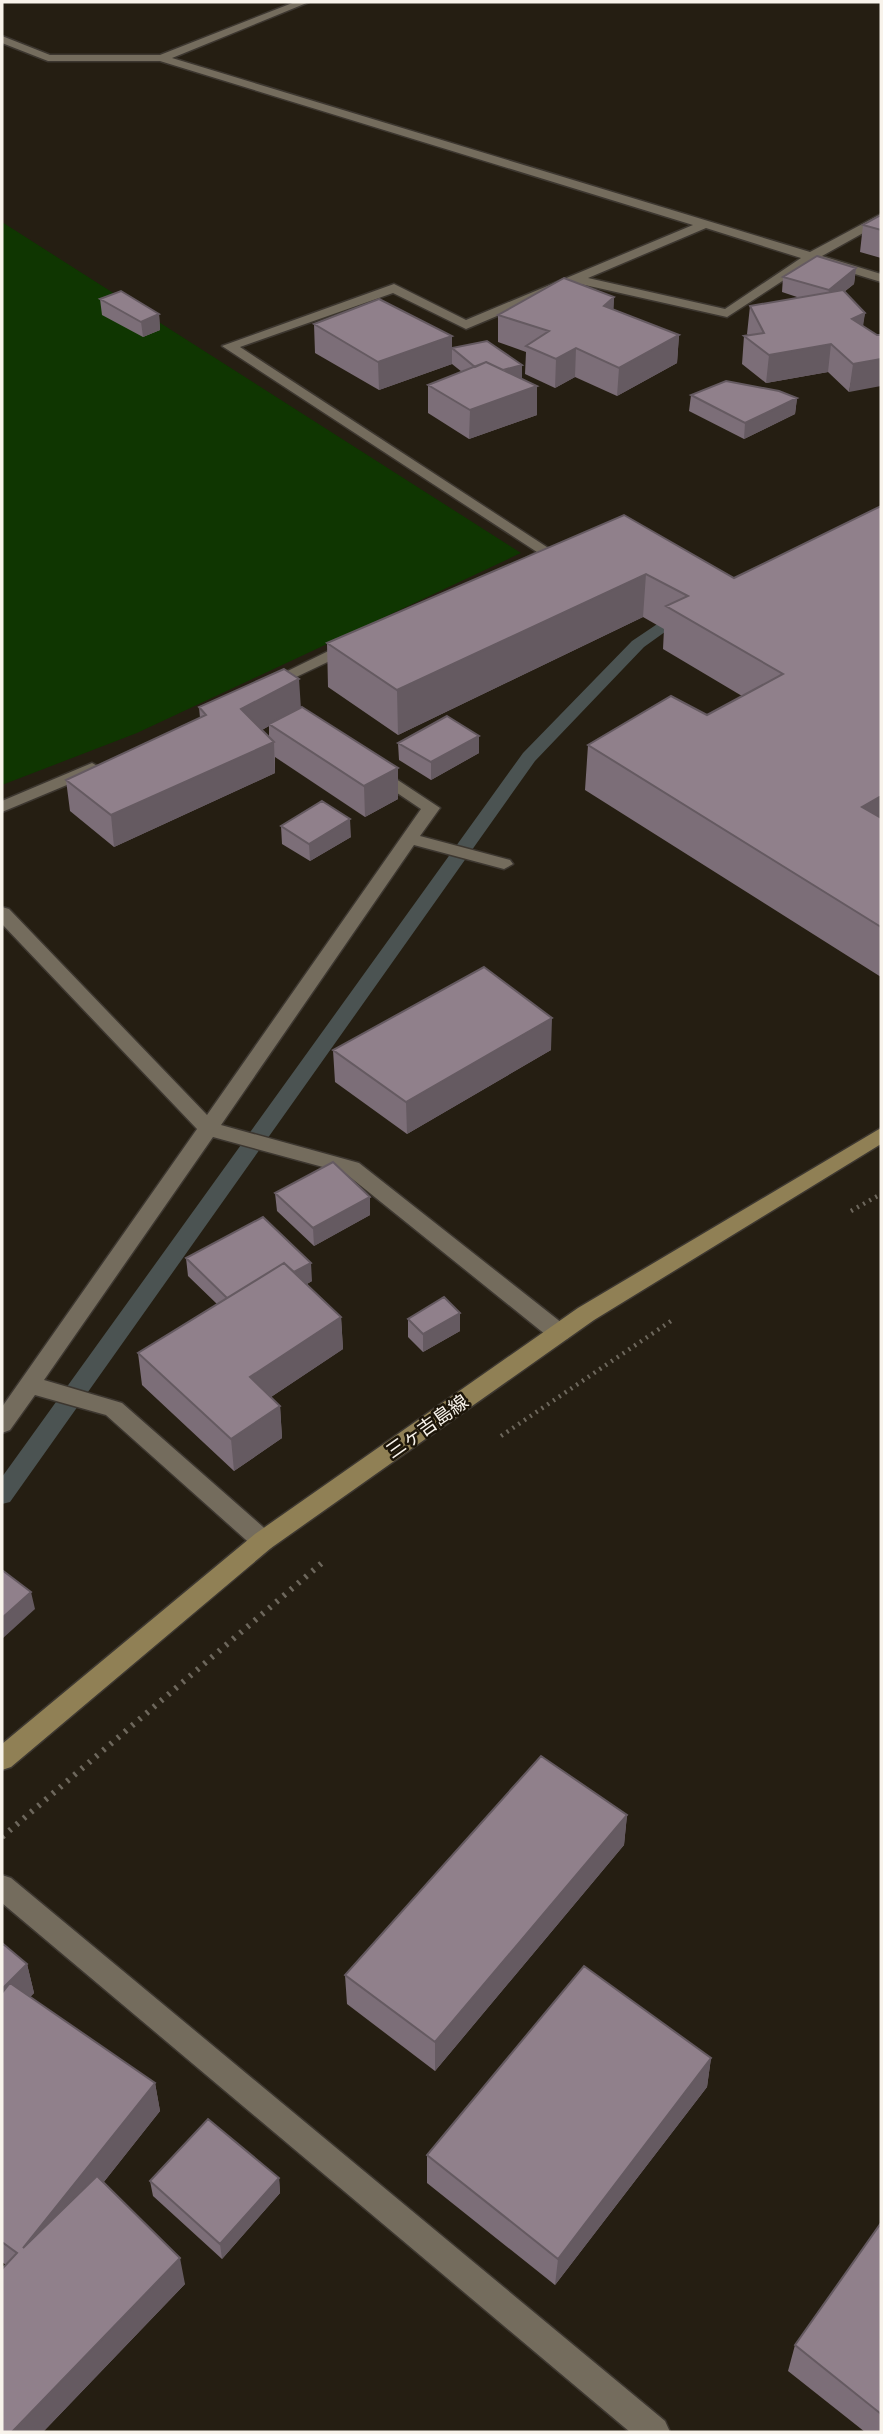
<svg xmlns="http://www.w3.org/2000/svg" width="883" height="2434" font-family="'PT Sans Narrow','Noto Sans JP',sans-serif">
  <rect width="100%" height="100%" fill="#251e12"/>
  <path fill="#0f3601" d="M2 222 521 553 137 733 2 785Z"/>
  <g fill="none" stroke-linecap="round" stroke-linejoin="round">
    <path fill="#4b5352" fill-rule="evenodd" d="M684 606 690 608V614L644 647 535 761 10 1502 2 1504V1477L523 753 632 641Z"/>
    <g stroke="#3d3730" stroke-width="3">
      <path id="street" d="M295 2H309L172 58 810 252 881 214V223L822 256 881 274V282L813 261 727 317 576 283 466 329 393 293 240 347 556 553 534 565H524V559L537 552 222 346 394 284 466 320 693 225 160 61H48L2 43V36L50 55H160ZM706 228 801 258 725 309 588 278Z
        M351 640 357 642V648L273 688H261L259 685Z
        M92 763 101 768 98 772 2 812V801Z
        M375 765 440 808 420 836 510 860 513 864 504 869 414 845 221 1125 359 1163 567 1327 570 1333 567 1339H551L345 1173 213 1137 44 1380 122 1403 271 1534 275 1541 271 1548 263 1551 255 1548 106 1415 35 1395 10 1430 2 1433V1407L197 1129 2 924V907L9 909 207 1115 421 809 369 774 366 770 369 766Z
        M2 1875 11 1878 665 2421 670 2432H630L2 1903Z"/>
    </g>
    <g stroke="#3d3730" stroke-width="3">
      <path id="secondary" d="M881 1128V1144L594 1320 271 1548 11 1767 2 1770V1744L255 1534 578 1308Z"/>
    </g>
    <path stroke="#6d675c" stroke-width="4.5" stroke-dasharray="2 5" stroke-linecap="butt" d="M851 1211 881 1194
      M501 1436 671 1321"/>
    <path stroke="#6d675c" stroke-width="6" stroke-dasharray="2.5 7" stroke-linecap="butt" d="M2 1837 323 1562"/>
    <use href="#street" fill="#746c5d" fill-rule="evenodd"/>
    <use href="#secondary" fill="#908055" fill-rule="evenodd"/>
  </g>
  <path fill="#7c6e78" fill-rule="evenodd" d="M881 215V258L860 252 863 225Z
    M856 268 854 284 844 292 865 313 849 392 828 372 766 383 742 364 744 336 748 335 747 334 750 306 800 298 782 292 783 277Z
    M614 297 613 309 679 335 677 363 617 396 575 377 555 388 525 374 526 352 498 342V315Z
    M100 299 159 314 160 330 143 337 102 315Z
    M314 324 452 336V348L522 379 537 415 469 439 428 413V385L462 372 452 364 379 390 315 353Z
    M691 395 797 398 795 414 744 439 689 411Z
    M881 506V977L585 790 588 745 707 715 742 696 663 649 664 629 643 617 398 735 328 687 327 643 624 515 734 578Z
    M199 707H301L398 799 365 817 275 757V773L114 847 70 811 66 780 200 718ZM269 726V738L262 730Z
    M398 743 479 753 431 780 399 760Z
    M281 826 351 837 310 861 282 844Z
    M333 1050H551L407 1134 335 1082Z
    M275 1193 370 1197V1215L314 1246 277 1211Z
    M186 1258 312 1281 307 1284 341 1317 343 1349 271 1397 280 1406 282 1438 234 1471 142 1385 138 1353 217 1304 188 1276Z
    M460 1313V1331L423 1352 408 1337V1319Z
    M627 1815 624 1845 435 2071 347 2004 345 1975Z
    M2 1943 27 1964 34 1993 30 1997 155 2083 160 2111 103 2183 185 2284 43 2432H2L6 2265 2 2262Z
    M711 2058 707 2087 555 2285 427 2183V2155Z
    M279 2178 280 2193 222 2259 153 2196 150 2181Z
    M881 2223V2432H865L788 2371 795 2345Z"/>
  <path fill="#655a61" d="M856 268 854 284 827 305 829 290Z
    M614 297 613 325 604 306Z
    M865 313 861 341 852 319Z
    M159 314 160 330 143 337 141 322Z
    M679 335 677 363 617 396 619 368Z
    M452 336V364L379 390 378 362Z
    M831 344 828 372 766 383 769 355Z
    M576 348 575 377 555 388 556 359Z
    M881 359V386L849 392 853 364Z
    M522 365V381L485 375Z
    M537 386V415L469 439 470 410Z
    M797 398 795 414 744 439 745 423Z
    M646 574 643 617 398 735 397 690Z
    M299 679 301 709 269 724V726L243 740 241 709Z
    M479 736V753L431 780V762Z
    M274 742 275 773 114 847 111 815Z
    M398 768V799L365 817 364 786Z
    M881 796V837L862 807Z
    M350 819 351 837 310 861 309 844Z
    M552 1018 551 1050 407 1134 406 1102Z
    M370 1197V1215L314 1246 313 1228Z
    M311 1263 312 1281 237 1323 235 1305Z
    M460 1313V1331L423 1352V1334Z
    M341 1317 343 1349 253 1409 250 1377Z
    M280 1406 282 1438 234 1471 231 1439Z
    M31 1592 35 1609 2 1639V1618Z
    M627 1815 624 1845 435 2071V2042Z
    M27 1964 34 1993 2 2026V1989Z
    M711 2058 707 2087 555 2285 558 2259Z
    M155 2083 160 2111 31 2274 23 2248Z
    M279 2178 280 2193 222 2259 220 2244Z
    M180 2258 185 2284 43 2432H12Z"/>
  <path fill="#90808b" stroke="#655a61" stroke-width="2" d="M881 215V230L863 225Z
    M817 256 856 268 829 290 783 277Z
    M564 278 614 297 604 306 679 335 619 368 576 348 556 359 526 346 549 331 498 315Z
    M843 290 865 313 852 319 877 335H881V359L853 364 831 344 769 355 744 336 764 333 750 306Z
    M121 291 159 314 141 322 100 299Z
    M379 299 452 336 378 362 314 324Z
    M487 341 522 365 503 370 486 362 475 367 452 348Z
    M486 362 537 386 470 410 428 385Z
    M726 381 779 391 797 398 745 423 691 395Z
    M881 506V796L862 807 881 818V927L588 745 671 696 707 715 783 674 666 606 688 596 646 574 397 690 327 643 624 515 734 578Z
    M284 669 299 679 241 709 274 742 111 815 66 780 206 715 199 707Z
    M302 707 398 768 364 786 269 724Z
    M447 716 479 736 431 762 398 743Z
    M322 801 350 819 309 844 281 826Z
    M484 967 552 1018 406 1102 333 1050Z
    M333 1162 370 1197 313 1228 275 1193Z
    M263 1217 311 1263 294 1272 284 1263 227 1298 186 1258Z
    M284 1263 341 1317 250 1377 280 1406 231 1439 138 1353Z
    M444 1297 460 1313 423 1334 408 1319Z
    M2 1570 31 1592 2 1618Z
    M541 1756 627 1815 435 2042 345 1975Z
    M2 1943 27 1964 2 1989Z
    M584 1966 711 2058 558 2259 427 2155Z
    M10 1983 155 2083 23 2248 97 2176 180 2258 12 2432H2V2269L17 2253 2 2242V1993Z
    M208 2119 279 2178 220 2244 150 2181Z
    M881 2223V2414L795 2345Z"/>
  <g text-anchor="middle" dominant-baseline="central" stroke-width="5" stroke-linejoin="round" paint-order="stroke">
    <g font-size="19" fill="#f8f3eb" stroke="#1c1509">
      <text transform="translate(427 1426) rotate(-35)">三ヶ吉島線</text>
    </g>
  </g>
  <rect width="883" height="2434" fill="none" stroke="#f8f3eb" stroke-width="7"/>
</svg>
